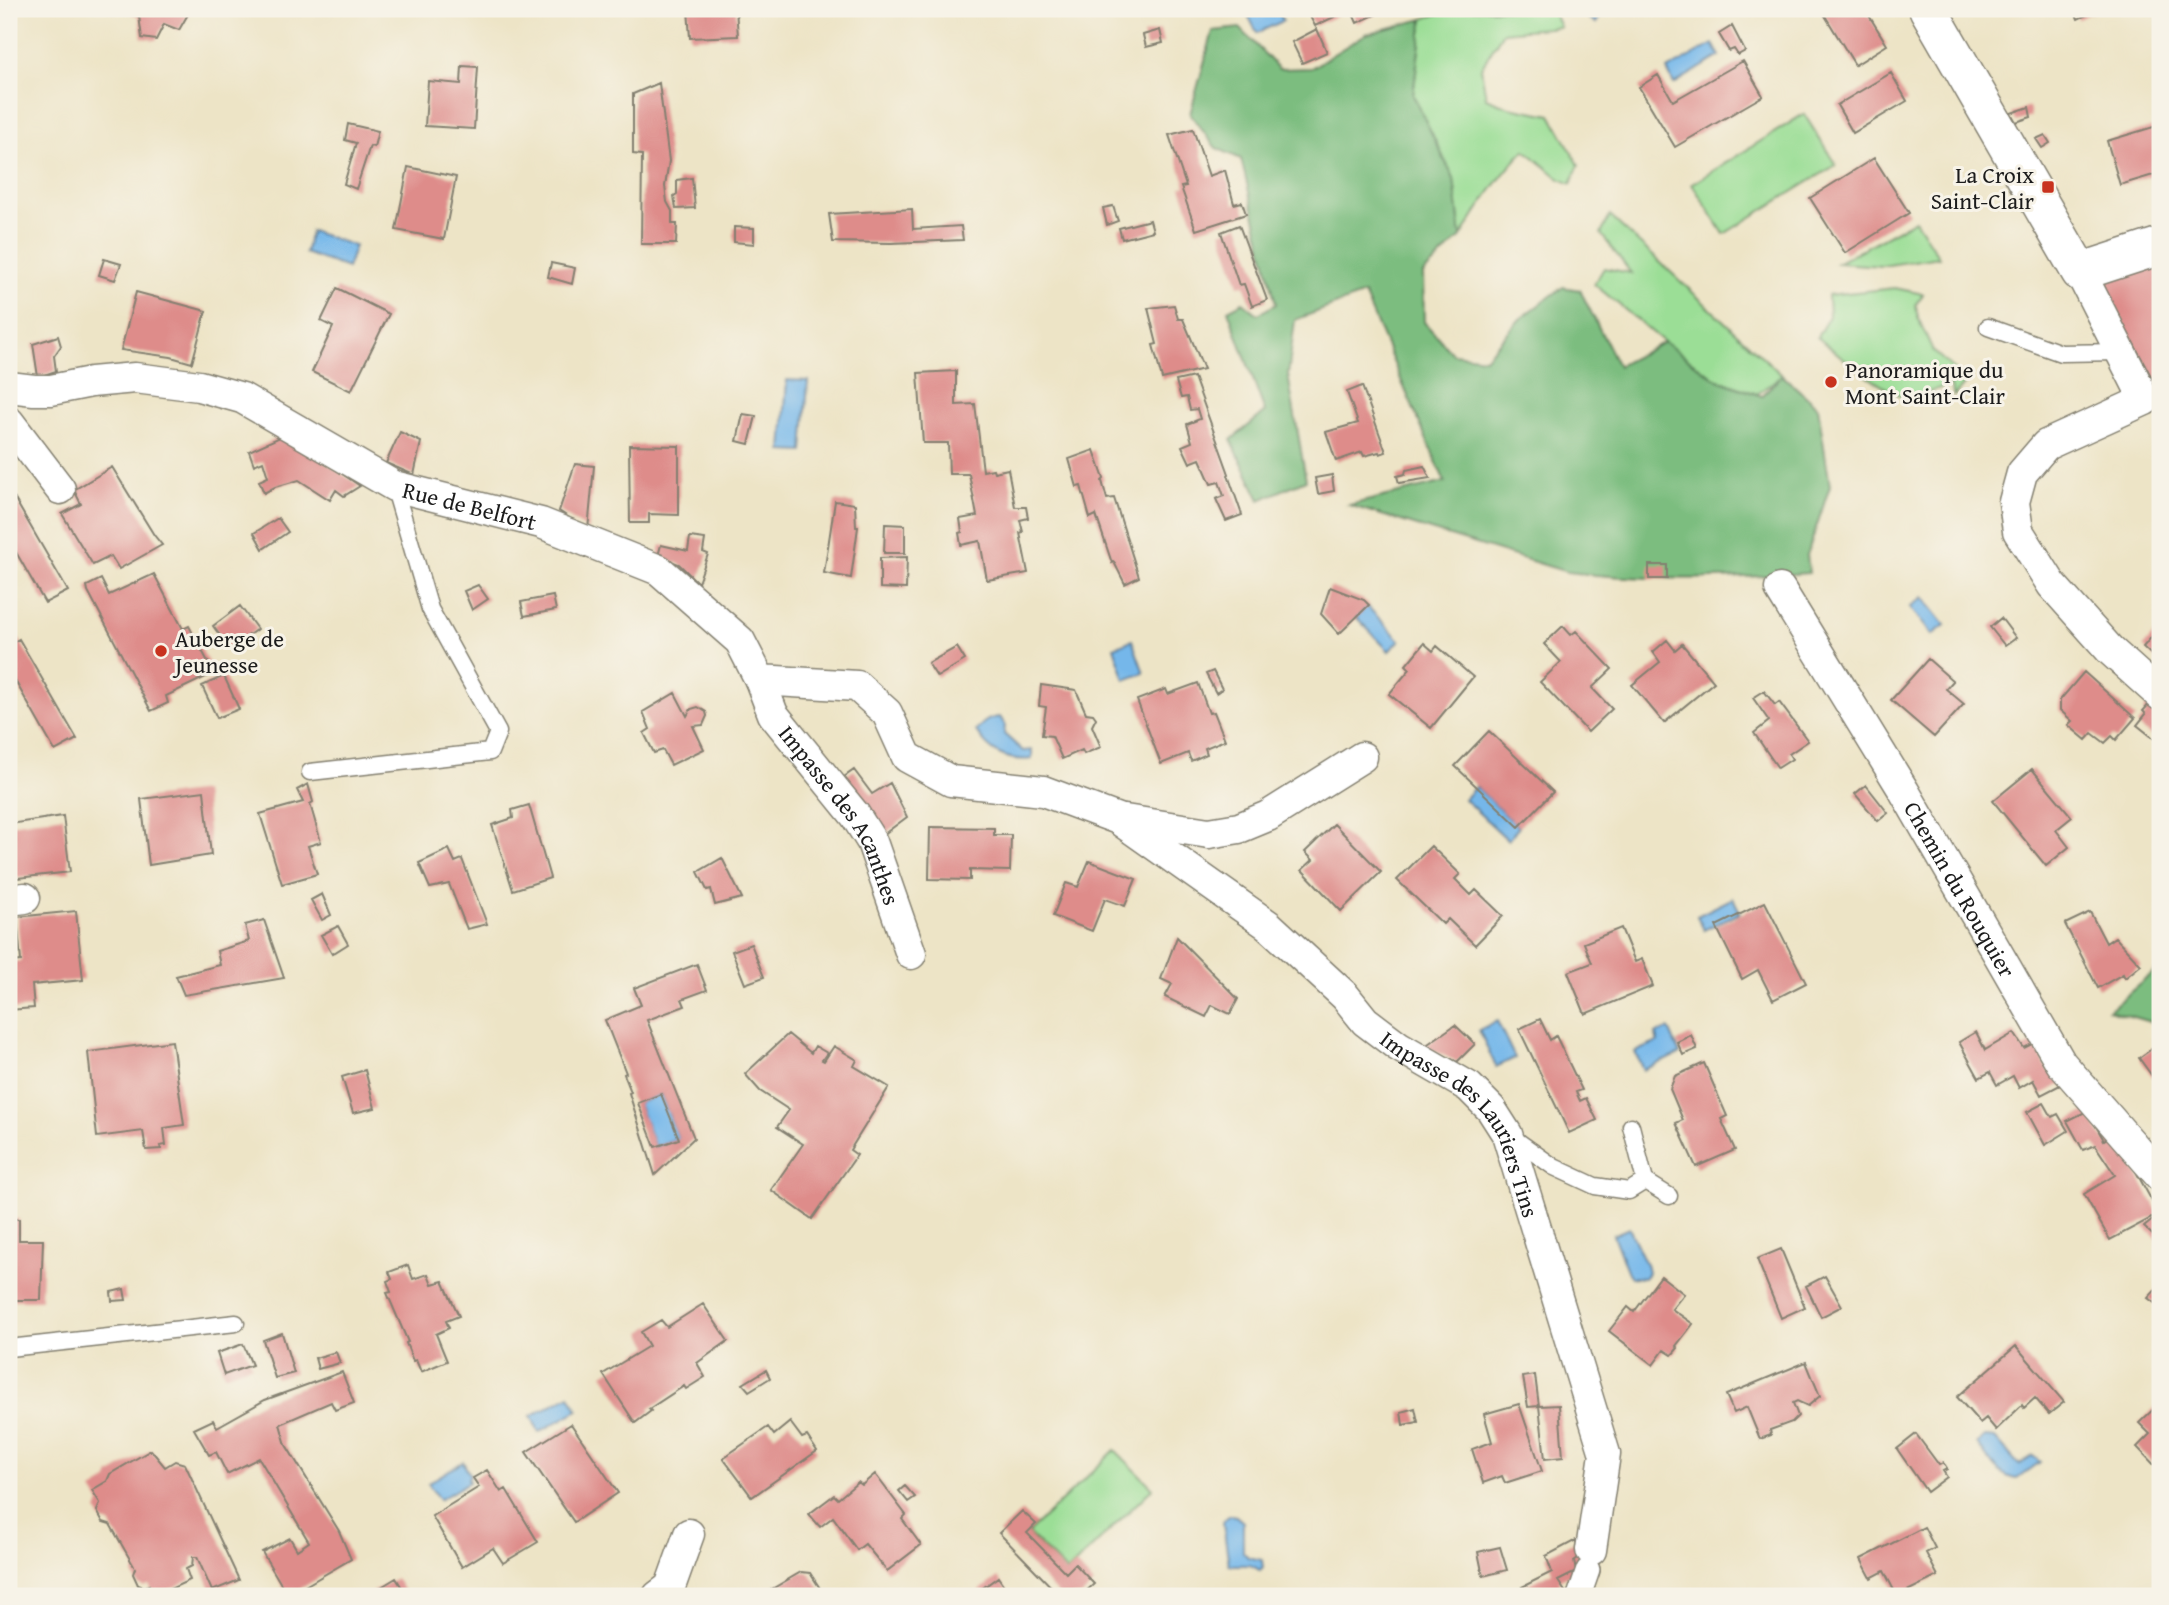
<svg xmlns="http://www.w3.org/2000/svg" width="2169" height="1605" font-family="'Gentium Book Plus',serif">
  <rect width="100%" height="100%" fill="#f7f3e8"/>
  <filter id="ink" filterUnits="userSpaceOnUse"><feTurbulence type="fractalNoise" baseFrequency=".0143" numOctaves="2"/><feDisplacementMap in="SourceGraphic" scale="14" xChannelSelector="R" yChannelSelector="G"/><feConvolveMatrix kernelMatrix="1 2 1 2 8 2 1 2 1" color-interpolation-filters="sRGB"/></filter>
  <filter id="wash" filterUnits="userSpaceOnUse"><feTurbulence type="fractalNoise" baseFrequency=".00686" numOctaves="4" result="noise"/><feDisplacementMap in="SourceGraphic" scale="28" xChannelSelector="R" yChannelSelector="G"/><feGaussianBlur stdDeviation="1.57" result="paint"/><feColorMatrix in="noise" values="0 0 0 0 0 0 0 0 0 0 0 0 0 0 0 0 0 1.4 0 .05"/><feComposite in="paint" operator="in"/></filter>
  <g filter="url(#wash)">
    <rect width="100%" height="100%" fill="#ede4c6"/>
    <path fill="#9bde96" stroke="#5c7d59" stroke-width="2" d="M1453 9H1552L1560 27 1503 32 1481 68 1486 98 1509 107 1551 115 1579 165 1571 184 1560 179 1525 150C1499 176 1480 206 1461 237L1454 179 1413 95 1423 19Z
      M1804 114 1836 165 1724 234 1692 184Z
      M1610 216 1782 375 1757 394 1718 380 1664 342 1594 284 1604 268 1631 273 1601 234Z
      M1915 220 1939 257 1882 266 1837 263Z
      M1895 288 1923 294 1916 305 1918 318 1933 351 1967 381 1954 396 1950 384 1910 400C1875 386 1847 361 1817 337L1829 316 1828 295Z
      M1115 1450 1153 1488 1067 1572 1028 1533Z"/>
    <path fill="#7cbd7f" stroke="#4c6c4e" stroke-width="2" d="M1423 19 1413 95 1454 179 1461 237 1423 274 1424 322 1453 354 1485 358 1520 319 1563 287 1580 290 1618 366 1664 342 1718 380 1762 396 1782 375 1818 407 1830 486 1807 555 1809 573C1728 579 1648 582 1567 572L1349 505 1445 482 1364 294 1295 320 1288 375 1306 480 1260 500 1231 440 1265 412 1228 310 1243 302 1258 314 1276 304 1241 159 1216 148 1190 114 1213 31 1240 28 1279 69 1311 68 1366 34Z
      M2160 967V1027L2157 1024 2109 1010Z"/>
    <path fill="#75b7ea" stroke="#486a83" stroke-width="2" d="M1245 9H1277L1283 21 1257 33Z
      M1575 9H1605L1596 23Z
      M1713 44 1720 56 1674 84 1667 70Z
      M311 231 355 246 347 268 305 253Z
      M787 380 808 381 803 452 782 451Z
      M1923 597 1945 625 1932 635 1910 607Z
      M1367 606 1400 640 1389 651 1356 617Z
      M1132 640 1144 673 1125 680 1114 647Z
      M1000 717 1005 725 1004 734 1023 751 1032 750V759C1006 762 989 752 976 731 983 722 988 718 1000 717Z
      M1476 786 1519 827 1508 840 1464 799Z
      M1733 898 1740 912 1704 930 1697 916Z
      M1497 1021 1515 1058 1496 1067 1479 1030Z
      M1669 1029 1680 1054 1643 1070 1635 1052 1658 1042 1655 1034Z
      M661 1094 679 1139 655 1147 638 1103Z
      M1629 1228 1646 1264 1648 1273 1644 1278 1631 1277 1628 1273 1613 1235Z
      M570 1395 578 1410 539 1432 531 1416Z
      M1985 1437 1995 1438 2019 1465 2033 1456 2040 1462 2017 1479C1998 1477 1987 1457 1977 1443Z
      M463 1462 470 1475 468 1478 469 1482 439 1500 428 1483Z
      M1230 1515 1236 1516 1243 1522V1552L1248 1557 1262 1560 1263 1568 1260 1571 1250 1565H1229L1223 1524 1224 1520Z"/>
    <g id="blocks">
      <path fill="#de8c8a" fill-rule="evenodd" d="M106 9H191L179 30 164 24 156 40 142 38 139 16 123 10 116 13Z
        M688 9H736L738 36 690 38Z
        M1306 9H1388L1357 23 1351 9 1315 26Z
        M1821 9H1865L1887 45 1855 65Z
        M2074 9H2100L2078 19Z
        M1732 26 1745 51 1738 55 1734 49 1729 51 1719 34Z
        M1317 29 1327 52 1302 63 1292 42Z
        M1160 30 1163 43 1146 47 1143 35Z
        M1743 61 1763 96 1675 147 1639 87 1658 75 1673 101Z
        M462 66 478 67 474 129 425 126 428 81 461 84Z
        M1891 73 1907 101 1853 133 1837 105Z
        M659 83 669 161 665 186 667 202 672 211V224H677L676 244H641L642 155 633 154V94Z
        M2029 107 2031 117 2016 122 2011 113Z
        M348 124 378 131 374 147 370 146 356 189 344 184 356 143 345 140Z
        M2160 125V173L2120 185 2107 141Z
        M1193 129 1209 176 1225 170 1234 204 1242 202 1246 214 1196 230 1181 187 1186 186 1169 135Z
        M2045 135 2050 143 2042 148 2036 139Z
        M1874 158 1909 213 1845 253 1810 198Z
        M408 167 456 177 444 239 396 230Z
        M692 178 695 208 676 209 674 196 677 194V180Z
        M1113 206 1118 221 1107 225 1103 208Z
        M912 209 913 229 961 226 963 240 891 243 833 242 829 214Z
        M1150 220 1153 231 1122 239 1119 228Z
        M1239 225 1267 300 1252 306 1244 284 1239 285 1221 232Z
        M734 227 754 228V244L734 242Z
        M104 259 121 264 115 280 99 275Z
        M551 263 575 268 572 284 548 277Z
        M2160 264V393L2101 282Z
        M337 288 389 314 351 391 312 372 333 327 321 321Z
        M136 292 206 311 192 363 171 357 121 350Z
        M1174 305 1178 319H1183L1204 369 1162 379 1153 345 1157 344 1148 308Z
        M58 336 61 346 54 356 56 371 38 377 33 344Z
        M956 371V405L975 404 983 471 993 469 994 472 1008 469 1015 507H1026L1028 518 1020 520 1023 532 1020 533 1028 573 987 580 980 541 961 545 959 533 962 532 960 519 977 516 969 474H949L948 443H923L918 373Z
        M1194 377 1229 474 1228 475 1242 515 1226 521 1216 499 1224 496 1219 482 1211 484 1200 459 1190 463 1182 446 1192 442 1187 424 1200 419 1197 409 1190 410 1187 397 1181 398 1176 381Z
        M1362 386 1386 452 1380 454 1379 452 1364 456 1362 452 1336 461 1326 432 1358 423 1347 392Z
        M743 414 756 416 749 444 737 441Z
        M400 432 421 442 414 475 386 463Z
        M280 437 310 452 360 486 344 496 336 490 330 500 299 480 275 487 264 493 259 481 268 477 263 461 254 465 249 451Z
        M629 445 679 446V515L649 514V523H630Z
        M1094 450 1104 479 1102 481 1107 499 1114 498 1139 577 1125 584 1114 562 1112 563 1096 515 1090 518 1081 486 1077 487 1069 459Z
        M575 464 594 466 588 530 559 511Z
        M1424 466 1430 478 1399 483 1397 476 1405 474 1406 470Z
        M112 467 154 535 162 545 119 569 111 556 93 565 62 514 81 504 74 490Z
        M1332 475 1334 491 1318 494 1315 478Z
        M9 489 68 591 45 603 9 540Z
        M835 501 855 504 856 527H858L851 578 824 573Z
        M278 518 288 532 263 549 254 533Z
        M885 524 905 525V553H884Z
        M690 537 705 539 703 552 708 554 698 583 679 564 658 556 661 545 688 551Z
        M907 557 906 589 880 588V558Z
        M1649 565H1667V579H1649Z
        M154 574 183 629 189 626 214 673 166 696 168 703 151 711 88 591 87 586 101 579 109 595Z
        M478 585 488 599 472 610 464 591Z
        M1330 587 1364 600 1369 605 1339 634 1321 614Z
        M553 596 556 610 524 616 521 602Z
        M240 606 257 629 230 649 213 626Z
        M2001 618 2016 638 2005 646 1990 627Z
        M1563 626 1571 635 1576 631 1612 669 1592 688 1612 709 1588 732 1540 682 1561 662 1544 644Z
        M2160 627V663L2143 647Z
        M19 639 77 739 55 751 9 670V645Z
        M1667 640 1675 650 1682 644 1714 682 1664 723 1632 685 1660 662 1653 652Z
        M1424 643 1433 651 1437 646 1473 677 1431 728 1389 694 1410 669 1406 665Z
        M957 647 965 660 937 677 928 663Z
        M1928 659 1953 681 1946 689 1964 704 1934 737 1891 700Z
        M1213 671 1222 689 1216 693 1206 674Z
        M2084 672 2135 718 2116 740 2112 736 2105 743 2092 733 2086 740 2068 725 2072 721 2060 710V700Z
        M224 676 239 709 217 718 202 686Z
        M1198 683 1209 713 1214 712 1225 740 1205 748 1207 754 1191 761 1188 753 1161 764 1137 700 1166 689 1168 694Z
        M1041 685 1076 690 1086 713 1093 714 1096 718 1092 726 1101 747 1084 754 1082 750 1062 759 1052 736 1042 735 1046 707 1039 706Z
        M1764 691 1775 705 1779 702 1808 741 1789 754 1792 759 1778 768 1754 733 1769 721 1753 698Z
        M675 693 687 716 691 709 698 707 706 712 707 716 703 725 693 726 704 749 671 765 663 750 654 753 644 733 650 729 643 712Z
        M2151 702 2160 710V737L2157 741 2137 725 2146 714 2143 711Z
        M1489 731 1553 792 1519 827 1455 766Z
        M2032 769 2072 817 2056 830 2069 847 2046 866 1993 801Z
        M854 770 872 794 890 783 907 817 876 840 837 782Z
        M308 784 313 802 310 804 321 842 308 846 317 874 282 884 260 814 303 802 297 790Z
        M1866 785 1888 813 1878 821 1855 794Z
        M204 791 211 855 149 865 141 799Z
        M529 805 550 878 513 890 492 825 513 818 512 810Z
        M63 816 70 872 9 879V824Z
        M1334 824 1381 872 1341 911 1302 870 1313 860 1305 852Z
        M930 827 994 828V835H1011L1010 871 970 870V880L929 879Z
        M1431 846 1460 874 1455 879 1471 895 1476 890 1503 916 1475 945 1448 919 1443 924 1397 880Z
        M449 849 455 862 462 859 487 924 467 929 449 884 430 888 419 863Z
        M722 858 742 898 715 905 711 889 707 890 698 872Z
        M1089 861 1136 879 1125 906 1105 899 1092 931 1053 916 1066 883 1078 887Z
        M322 894 331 915 322 920 311 900Z
        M1765 902 1806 983 1773 1000 1758 970 1742 979 1716 926Z
        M76 911 83 980 32 985 34 1008 9 1010V962L21 961 17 917Z
        M2090 912 2106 943 2115 937 2141 965 2125 978 2123 974 2098 988 2065 924Z
        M264 920 284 978 184 995 176 976 220 965 217 951 249 941 245 925Z
        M338 926 348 944 332 954 321 935Z
        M1621 928 1635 962 1642 959 1653 986 1585 1014 1568 972 1592 963 1584 943Z
        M1177 937 1238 999 1230 1014 1212 1005 1206 1017 1165 997 1172 984 1161 979Z
        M751 944 764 977 745 984 732 951Z
        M697 964 707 990 682 999 685 1006 647 1020 694 1138 655 1175 629 1093 631 1092 624 1074 626 1073 605 1020 641 1005 634 988ZM661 1094 679 1139 655 1147 638 1103Z
        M1540 1019 1550 1040 1556 1036 1582 1090 1576 1092 1580 1101 1586 1098 1597 1120 1569 1133 1519 1029Z
        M1455 1025 1475 1044 1457 1062 1425 1046Z
        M1976 1032 1985 1050 2014 1033 2024 1048 2034 1043 2049 1072 2056 1068 2064 1083 2041 1095 2033 1080 2019 1088 2013 1076 1997 1085 1990 1072 1979 1078 1959 1042Z
        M788 1034 811 1053 815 1046 827 1053 822 1060 824 1061 834 1046 857 1060 854 1066 889 1087 850 1150 857 1155 812 1219 771 1190 803 1144 777 1127 789 1110 760 1091 745 1074Z
        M1691 1035 1697 1049 1683 1055 1677 1042Z
        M172 1041 184 1125 164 1128 166 1145 160 1146 161 1149 146 1150 143 1131 97 1137 88 1052Z
        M2160 1043V1087L2139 1058Z
        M1704 1063 1727 1116 1721 1119 1735 1150 1696 1167 1676 1123 1683 1120 1670 1089 1675 1076Z
        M365 1070 375 1108 353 1113 342 1077Z
        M2044 1103 2052 1117 2058 1114 2068 1131 2045 1145 2027 1112Z
        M2087 1111 2104 1140 2115 1133 2159 1214 2110 1240 2084 1194 2115 1175 2095 1145 2083 1150 2067 1121Z
        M2160 1214V1242L2144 1227Z
        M9 1219H19V1240H43L41 1300H9Z
        M1781 1249 1805 1307 1781 1318 1757 1259Z
        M408 1265 413 1279 428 1274 432 1284 443 1281 459 1316 446 1321 449 1328 436 1334 447 1361 421 1372 416 1360 413 1361 406 1343 408 1342 387 1293 391 1292 387 1281 392 1279 389 1272Z
        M1661 1276 1684 1294 1672 1309 1693 1324 1676 1346 1678 1348 1672 1355 1664 1350 1653 1365 1609 1331 1628 1307 1634 1312Z
        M1825 1276 1842 1306 1821 1317 1806 1286Z
        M2160 1285V1307L2148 1298Z
        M124 1289 126 1300 112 1301 111 1292Z
        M703 1304 728 1341 697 1363 705 1377 686 1389 684 1386 649 1409 651 1411 635 1423 603 1374 649 1346 641 1332 661 1320 667 1327Z
        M282 1333 294 1373 275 1378 263 1340Z
        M243 1344 252 1365 224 1375 217 1353Z
        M2016 1346 2064 1402 2049 1414 2035 1398 2024 1408 2022 1405 1996 1430 1986 1418 1980 1423 1957 1397Z
        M336 1352 340 1363 318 1369 315 1358Z
        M1806 1362 1820 1396 1808 1406 1797 1401 1793 1403 1798 1416 1792 1422 1770 1430 1771 1435 1760 1439 1747 1407 1734 1413 1726 1395Z
        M766 1370 770 1378 749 1391 743 1384Z
        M342 1372 354 1403 335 1410 331 1402 280 1424 286 1445 339 1531 351 1559 288 1596 262 1552 290 1538 297 1550 309 1542 259 1458 227 1474 216 1452 209 1455 194 1429 213 1420 217 1427 265 1400Z
        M1535 1375 1539 1406 1528 1407 1523 1377Z
        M2160 1403V1471L2137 1447 2150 1434 2139 1423Z
        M1519 1404 1542 1471 1505 1483 1502 1476 1483 1483 1472 1449 1492 1442 1484 1414Z
        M1559 1405 1563 1457 1545 1459 1539 1406Z
        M1415 1408 1418 1422 1403 1425 1401 1412Z
        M790 1422 802 1438 807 1436 817 1451 752 1497 723 1458 768 1427 774 1435Z
        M571 1424 618 1493 574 1522 526 1452Z
        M1916 1434 1939 1465 1943 1463 1947 1469 1943 1471 1947 1477 1927 1492 1897 1449Z
        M151 1450 165 1467 175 1461 185 1464 239 1580 212 1591 197 1557H193L192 1566 186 1569 190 1580 155 1596 149 1585 144 1587 138 1585 133 1574 135 1568 110 1524 103 1522 97 1511 100 1503 92 1490 107 1481 110 1474Z
        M487 1470 501 1492 506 1489 538 1542 503 1563 493 1548 462 1567 432 1516 479 1487 473 1478Z
        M875 1474 906 1515 902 1519 921 1545 887 1571 865 1544 857 1550 833 1517 820 1527 809 1514 834 1495 838 1499 858 1482 862 1485Z
        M905 1486 915 1497 908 1502 899 1491Z
        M1022 1511 1036 1524 1027 1533 1066 1573 1075 1564 1094 1584 1081 1596H1060L999 1533Z
        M1924 1527 1935 1548 1926 1553 1938 1576 1897 1596 1884 1571 1871 1578 1861 1559Z
        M1576 1540 1578 1558 1574 1561 1576 1572 1558 1581 1568 1596H1528L1522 1587 1552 1572 1546 1556Z
        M1500 1547 1507 1570 1483 1576 1478 1552Z
        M801 1572 810 1573 825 1596H760Z
        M998 1577 1011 1596H984L980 1590Z
        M396 1578 407 1596H376L373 1592Z"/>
    </g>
  </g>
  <g filter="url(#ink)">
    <use href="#blocks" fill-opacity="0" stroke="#848071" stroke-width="2"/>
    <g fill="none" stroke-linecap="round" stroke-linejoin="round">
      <g stroke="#848071" stroke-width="19">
        <path id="service" d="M1988 327 2061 353 2120 352
          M310 772 490 752 498 732 430 609 394 486
          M1631 1126 1645 1181 1669 1196
          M1509 1135 1554 1167 1595 1186 1629 1191 1645 1181
          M9 1348 236 1323"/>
      </g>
      <g stroke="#848071" stroke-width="26">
        <path id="pedestrian" d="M1579 1596 1588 1570"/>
      </g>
      <g stroke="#848071" stroke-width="33">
        <g id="minor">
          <path d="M2080 272 2145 400 2046 445 2022 473 2014 502 2018 531 2052 585 2110 650 2160 695"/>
          <path id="s1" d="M9 387 34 390H51L91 382 135 378 199 386 242 398 394 486 541 523 659 570 740 641 760 680 857 686 887 713 907 757 951 781 1043 791 1118 819 1268 925 1345 996 1365 1021 1398 1046 1469 1087 1491 1109 1507 1134 1605 1454 1591 1550"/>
          <path d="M9 422 60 489"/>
          <path id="s2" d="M1780 589 1904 791 2061 1063 2160 1176"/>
          <path id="s3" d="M760 680 773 714 855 815 872 842 911 954"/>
          <path d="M1125 820 1209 833 1239 828 1268 816 1362 757"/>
          <path d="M9 900 25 898"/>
          <path d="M658 1596 670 1587 689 1534"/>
        </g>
      </g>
      <g stroke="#848071" stroke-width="40">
        <path id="tertiary" d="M1928 9 2080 272 2160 246"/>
      </g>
      <use href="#service" stroke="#fff" stroke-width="16"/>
      <use href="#pedestrian" stroke="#fff" stroke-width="23"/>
      <use href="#minor" stroke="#fff" stroke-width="30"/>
      <use href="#tertiary" stroke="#fff" stroke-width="37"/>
    </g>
  </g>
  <g fill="#c8321e" stroke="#f7f3e8" stroke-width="2.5">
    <rect x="2041" y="180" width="14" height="14" rx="3.5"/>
    <circle cx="1831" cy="382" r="7"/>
    <circle cx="161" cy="651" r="7"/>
  </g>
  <g text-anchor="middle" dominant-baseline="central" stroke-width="6" stroke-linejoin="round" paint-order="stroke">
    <g font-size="23" fill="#1c1c1c" stroke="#f7f3e8" text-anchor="start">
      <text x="2034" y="174" text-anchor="end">La Croix<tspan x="2034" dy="26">Saint-Clair</tspan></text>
      <text x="1845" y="369">Panoramique du<tspan x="1845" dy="26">Mont Saint-Clair</tspan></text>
      <text x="175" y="638">Auberge de<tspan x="175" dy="26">Jeunesse</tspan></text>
    </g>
    <g font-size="23" fill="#1c1c1c" stroke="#f7f3e8">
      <text stroke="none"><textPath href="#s1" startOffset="490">Rue de Belfort</textPath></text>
      <text stroke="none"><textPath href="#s3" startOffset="159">Impasse des Acanthes</textPath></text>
      <text stroke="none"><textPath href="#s2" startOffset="350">Chemin du Rouquier</textPath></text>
      <text stroke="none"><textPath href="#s1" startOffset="1718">Impasse des Lauriers Tins</textPath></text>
    </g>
  </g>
  <rect width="2169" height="1605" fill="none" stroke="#f7f3e8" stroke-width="35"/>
</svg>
